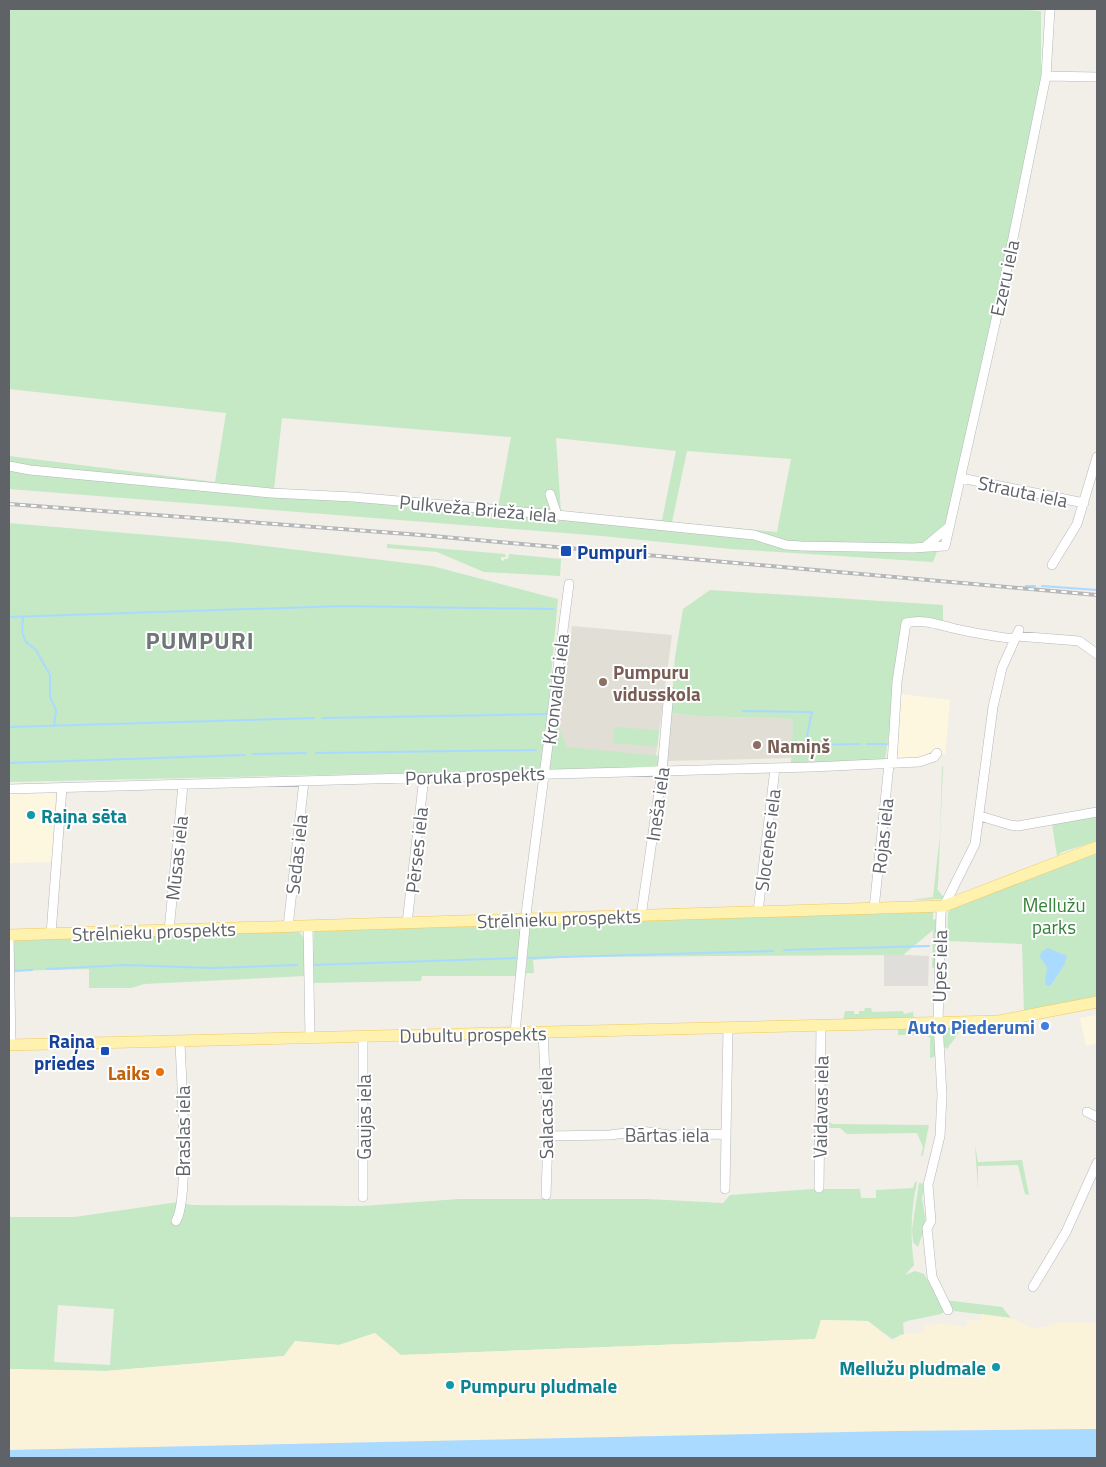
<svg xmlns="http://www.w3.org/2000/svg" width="1106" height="1467" font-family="'Titillium Web',sans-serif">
  <rect width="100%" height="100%" fill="#f1efe8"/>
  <path fill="#fef7e0" d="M900 694 950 700 945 754 932 753 931 757 895 759Z
    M56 792 52 862 9 863V793Z
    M1097 1015V1043L1086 1046 1080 1018Z"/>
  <path fill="#e0deda" d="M884 954 929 956 928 986H884Z"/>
  <path fill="#e1ded6" d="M572 626 672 635 655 763 555 758Z
    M671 713 697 716 793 719 792 758 665 761Z"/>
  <path fill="#c5e8c5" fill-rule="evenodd" d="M9 9H1013L1041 11V90L950 518 933 562 731 549 602 536 9 489V456L215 482 226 413 9 389ZM282 418 511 437 498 507 274 489ZM556 438 676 451 662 520 561 512ZM687 451 791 459 777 532 672 522Z
    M9 523 231 542 432 566 558 599 548 710 559 693 556 720 567 747 660 756 659 764 655 767 638 768 9 782Z
    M387 544 505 554 506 557H501V560L504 561V559H508L509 554 561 559 560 576 484 572 437 552 387 548Z
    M710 590 943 605V625L906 623 885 759 791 764 793 719 697 716 671 713 675 657 683 609Z
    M614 727 659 730 657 747 613 743Z
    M942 766 943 767 938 885 937 889 945 899 911 900 933 897 940 835Z
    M1097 814V841L1062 852 1057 856 1052 824Z
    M1097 851V998L1024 1013 1022 944 947 941 948 913 951 908Z
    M933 911V920L936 919 935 967 932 968 933 930 903 955 570 957 533 960 534 973H526L529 927 533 924Z
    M514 924 522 933 517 976H422L421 981 313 983 314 930Z
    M298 930 305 940V976L144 984 131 988H89V969L12 971 13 943 15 939Z
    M865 1008H871L872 1012 903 1011 904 1014 913 1012 914 1019 843 1021 845 1011H854V1014H859V1011H864Z
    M898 1026 931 1027 932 1032H936L937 1056 930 1058V1038L926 1035H898Z
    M989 1027V1031H960L947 1049 942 1045 943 1028Z
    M826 1114V1119L832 1124 929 1125 923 1155 921 1156 923 1147 917 1133 847 1134 840 1128H827L823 1115Z
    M975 1145 978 1162 1022 1160 1029 1195 1025 1194 1018 1165 978 1166V1190Z
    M915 1182H917C911 1209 910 1236 914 1265L905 1275 915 1271 924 1274 944 1307V1312L941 1314 907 1321 903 1323 904 1334 892 1339 868 1321 821 1320 816 1339 400 1355 375 1333 339 1345 295 1341 284 1356 106 1371 9 1369V1217H75L178 1202 192 1205 362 1206 459 1199H647L723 1203 730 1195 813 1189 819 1192 825 1189H860L861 1198H876V1190L913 1188ZM58 1305 114 1309 110 1365 54 1362Z
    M919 1183 925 1184 922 1198 926 1224 918 1247 913 1242 912 1229Z
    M945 1300 1002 1307 1011 1318 954 1311Z"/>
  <path fill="#fbf3d9" d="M981 1314 1011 1318 1034 1329 1064 1322 1097 1323V1429L9 1450V1369L106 1371 284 1356 295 1341 339 1345 375 1333 401 1355 815 1339 821 1320 868 1321 892 1342 900 1335 924 1332V1325L943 1324 967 1327V1320L980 1321Z"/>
  <path fill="#aadaff" d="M1048 948 1067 956 1064 965 1051 985 1048 986 1045 984 1047 967 1040 957 1041 952Z
    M1097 1429V1458H9V1450L896 1431Z"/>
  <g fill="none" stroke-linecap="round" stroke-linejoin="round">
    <path stroke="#aadaff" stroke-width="2" d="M1026 586H1035
      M1042 586 1097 590
      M9 617 342 606 554 609
      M23 617 22 632 26 642 36 650 50 675V697L56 710 54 726
      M743 711 812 712 805 745 860 744
      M322 718 548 714
      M9 727 314 718
      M867 744H890
      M316 753 536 750
      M253 754 306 753
      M9 763 245 755
      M784 950 929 946
      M527 958 773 951
      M314 965 518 958
      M47 969 126 965 212 968 297 965
      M14 971 32 970"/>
    <g stroke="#b5b8bc" stroke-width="10">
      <path id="minor" d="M1046 76 1097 77
        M9 466 30 470 271 493 353 497 557 515 754 535 786 545 801 546 913 548 945 546 1000 302 1046 76 1050 9
        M961 478 1084 503
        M550 494 557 515
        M926 546 950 526
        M1052 565 1077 524 1097 457
        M1016 636 1079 641 1097 654
        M892 764 897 682 906 623C923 619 936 624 952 628 972 633 993 636 1014 639
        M9 789 812 767 919 762 934 757 937 753
        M980 816 1010 825 1018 826 1097 812
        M874 909 889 764
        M758 912 775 768
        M641 916 662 771 669 691
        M407 923 424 777
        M308 926 310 1038
        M288 927 304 781
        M169 931 183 785
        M51 934 62 788
        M9 935 11 1045
        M543 1032 548 1136 546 1195
        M515 1033 527 906 569 584
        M363 1036V1197
        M1087 1112 1097 1117
        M548 1136 610 1135 641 1131 669 1135 725 1134
        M819 1188 821 1025
        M725 1189 728 1028
        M176 1221C190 1198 181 1074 180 1041
        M1033 1287 1066 1232 1097 1163
        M948 1310 932 1277 927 1228 931 1221 928 1185 940 1136 942 1095 938 1023 941 912 975 844 993 707 1002 668 1019 630"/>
    </g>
    <g stroke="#f2c960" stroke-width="12">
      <path id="major" d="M9 935 944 906 1097 847
        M9 1045 999 1021 1097 1002"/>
    </g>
    <use href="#minor" stroke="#fff" stroke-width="9"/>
    <use href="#major" stroke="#fff2af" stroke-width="11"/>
    <g stroke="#b6b7b8" stroke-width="4">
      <path id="rail" d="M9 504 421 535 1097 595"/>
    </g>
    <use href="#rail" stroke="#fff" stroke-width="2" stroke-dasharray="5.5" stroke-linecap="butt"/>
  </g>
  <g fill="#1a4fb4" stroke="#fff" stroke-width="2">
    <rect x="560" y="545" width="12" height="12" rx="2.5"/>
    <rect x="100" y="1046" width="10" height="10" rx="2.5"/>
  </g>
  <g fill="#8d6e63" stroke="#fff" stroke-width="2">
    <circle cx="603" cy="682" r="5"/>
    <circle cx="757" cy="745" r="5"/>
  </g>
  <g fill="#0f9aa8" stroke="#fff" stroke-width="2">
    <circle cx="31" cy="815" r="5"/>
    <circle cx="996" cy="1367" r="5"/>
    <circle cx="450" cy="1385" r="5"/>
  </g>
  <circle fill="#3f7fe0" stroke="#fff" stroke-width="2" cx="1045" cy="1026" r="5"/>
  <circle fill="#e8710a" stroke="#fff" stroke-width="2" cx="160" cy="1072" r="5"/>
  <g text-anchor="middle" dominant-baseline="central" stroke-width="4" stroke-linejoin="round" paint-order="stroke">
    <g font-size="19" fill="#5f6368" stroke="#fff">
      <text transform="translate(1004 278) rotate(-78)">Ezeru iela</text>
      <text transform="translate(1023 491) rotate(12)">Strauta iela</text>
      <text transform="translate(478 508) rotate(5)">Pulkveža Brieža iela</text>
      <text transform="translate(555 689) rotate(-83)">Kronvalda iela</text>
      <text transform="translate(475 775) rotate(-2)">Poruka prospekts</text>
      <text transform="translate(657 804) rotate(-82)">Ineša iela</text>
      <text transform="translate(882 836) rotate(-84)">Rojas iela</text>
      <text transform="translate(767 840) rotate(-83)">Slocenes iela</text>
      <text transform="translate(416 850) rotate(-84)">Pērses iela</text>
      <text transform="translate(296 854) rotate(-84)">Sedas iela</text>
      <text transform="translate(176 858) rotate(-84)">Mūsas iela</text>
      <text transform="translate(559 918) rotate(-2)">Strēlnieku prospekts</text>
      <text transform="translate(154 931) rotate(-2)">Strēlnieku prospekts</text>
      <text transform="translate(939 966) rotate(-89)">Upes iela</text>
      <text transform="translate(473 1034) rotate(-1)">Dubultu prospekts</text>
      <text transform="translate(820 1107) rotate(-89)">Vaidavas iela</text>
      <text transform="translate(545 1113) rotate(-91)">Salacas iela</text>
      <text transform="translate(363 1117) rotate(-90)">Gaujas iela</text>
      <text transform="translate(182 1131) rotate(-90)">Braslas iela</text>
      <text x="667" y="1134">Bārtas iela</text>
    </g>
    <g font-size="19" font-weight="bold" fill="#164399" stroke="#fff" text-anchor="start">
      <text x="577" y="551">Pumpuri</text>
      <text x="95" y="1040" text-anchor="end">Raiņa<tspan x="95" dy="22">priedes</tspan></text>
    </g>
    <g font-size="19" font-weight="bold" fill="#785e54" stroke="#fff" text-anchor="start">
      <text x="613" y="671">Pumpuru<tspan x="613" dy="22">vidusskola</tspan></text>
      <text x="767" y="745">Namiņš</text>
    </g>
    <g font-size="19" font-weight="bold" fill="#0d838f" stroke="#fff" text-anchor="start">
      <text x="41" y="815">Raiņa sēta</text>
      <text x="986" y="1367" text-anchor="end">Mellužu pludmale</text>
      <text x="460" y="1385">Pumpuru pludmale</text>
    </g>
    <g font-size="19" fill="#348238" stroke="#fff">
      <text x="1054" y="904">Mellužu<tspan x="1054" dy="22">parks</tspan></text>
    </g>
    <g font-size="19" font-weight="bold" fill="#366cbe" stroke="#fff" text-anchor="end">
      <text x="1035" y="1026">Auto Piederumi</text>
    </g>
    <g font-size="19" font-weight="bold" fill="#c56008" stroke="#fff" text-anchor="end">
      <text x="150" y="1072">Laiks</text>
    </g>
    <g font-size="24" font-weight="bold" letter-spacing="1" fill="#70757a" stroke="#fff">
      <text x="200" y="640">PUMPURI</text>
    </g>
  </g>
  <rect width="1106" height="1467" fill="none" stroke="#5f6368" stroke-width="20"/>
</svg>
